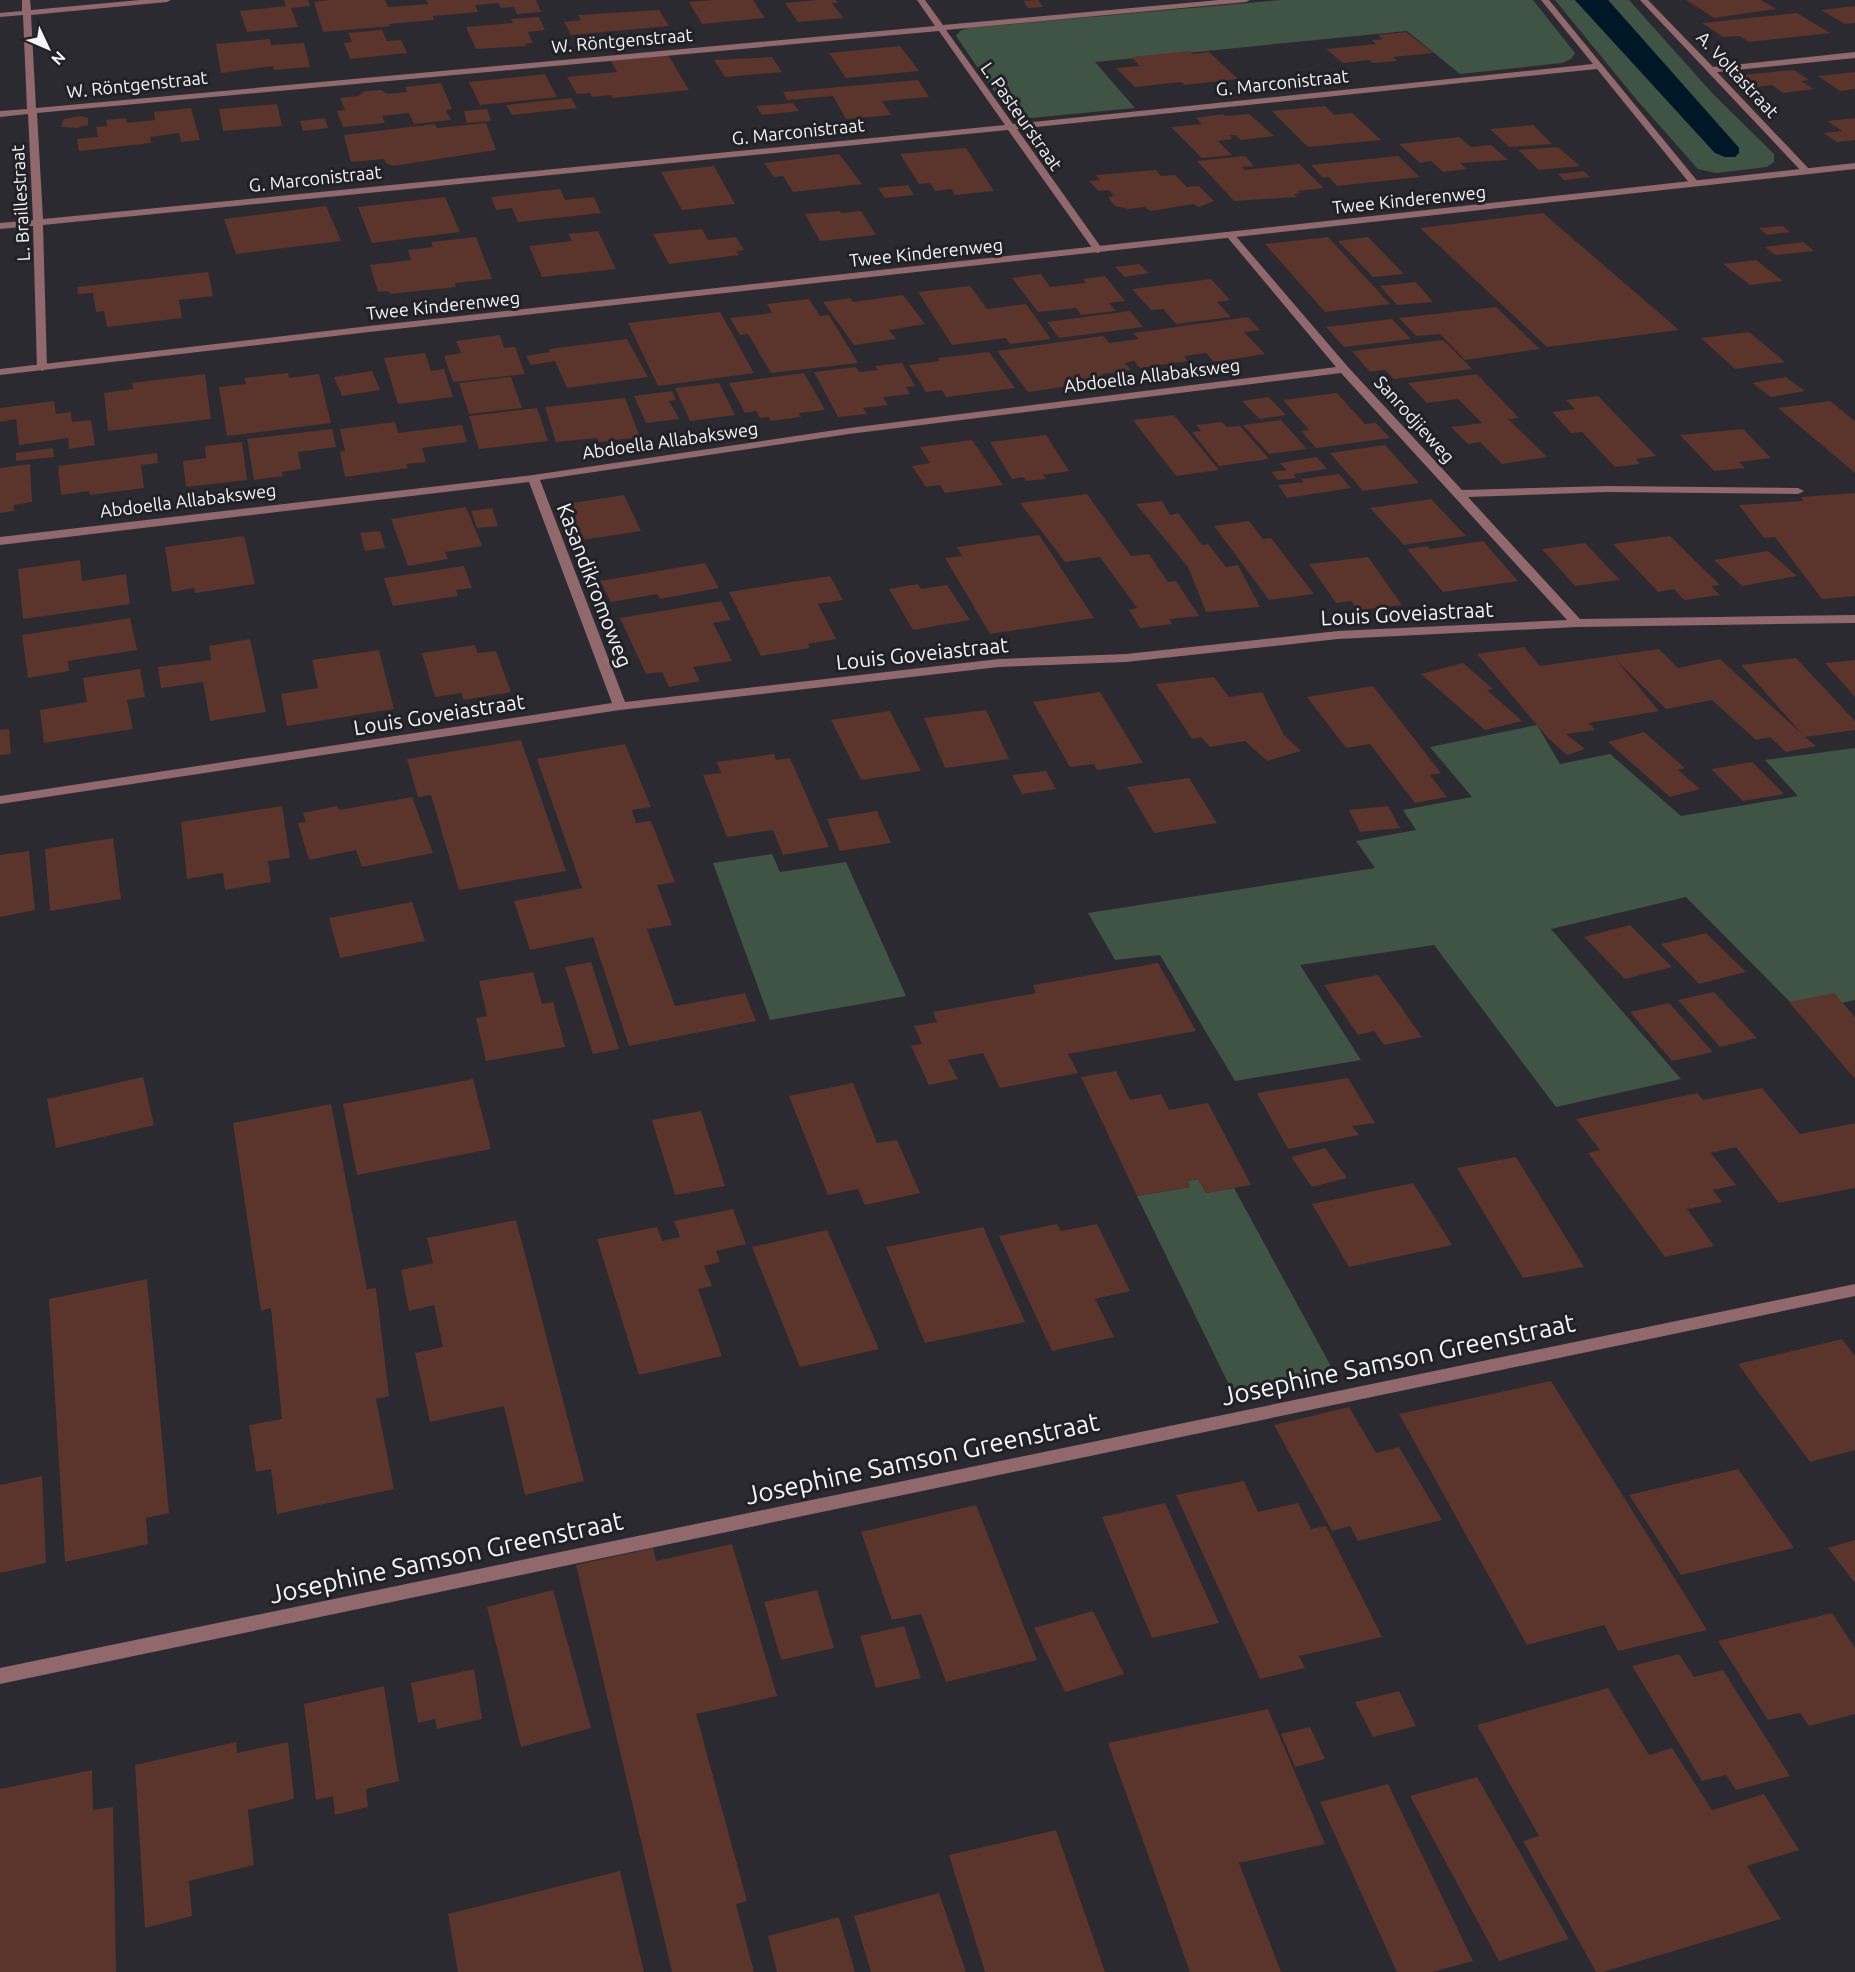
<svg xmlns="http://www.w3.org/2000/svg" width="1855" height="1972" font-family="Ubuntu,sans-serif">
  <rect width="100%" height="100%" fill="#2a2a30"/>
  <path fill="#3f5444" d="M1280 0H1533L1575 53 1571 59 1562 63 1460 74 1407 31 1095 62 1135 108 1020 119 1011 116 956 36 960 31 968 28Z
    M1555 0H1575L1715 153 1739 148 1608 0H1629L1713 94 1774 154V162L1767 167 1716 173 1698 169 1636 99Z
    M1537 725 1560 764 1610 754 1681 816 1798 796 1765 760 1855 748V1000L1800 1012 1686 897 1551 929 1681 1079 1556 1107 1434 945 1300 965 1361 1060 1235 1081 1160 955 1115 960 1088 913 1375 868 1356 841 1416 830 1403 810 1472 797 1430 747Z
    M772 854 780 872 846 862 906 996 770 1020 713 863Z
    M1198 1179 1206 1193 1234 1188 1333 1370 1232 1391 1137 1196 1190 1187 1187 1181Z"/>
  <path fill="#001727" d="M1575 0H1608L1739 148V153L1735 157H1725L1715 153Z"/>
  <path fill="#5b342c" d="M284 0H308L310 6 291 8 298 27 247 32 240 11 286 6Z
    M329 0H385L388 7 428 4 426 0H536L541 12 517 14 514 7 501 8 498 3 475 5 478 12 433 16 434 20 389 24 390 26 323 32 314 2Z
    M713 0H753L765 18 702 24 689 2Z
    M817 0H836L838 3H832L843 18 798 22 785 3Z
    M1038 0 1043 7 1028 8 1023 1Z
    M1686 0H1761L1776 9 1714 18Z
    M1855 6V23L1845 24 1821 10Z
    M659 10 669 26 571 35 564 22 581 20 578 15Z
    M1797 13 1830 33 1749 42 1739 36 1723 37 1702 23Z
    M539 17 545 30 528 32 533 43 525 44 526 46 476 49 466 27 513 23 511 19Z
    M382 30 387 41 401 40 407 53 350 59 344 43 352 42 348 33Z
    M1406 32 1433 53 1393 57 1397 61 1373 63 1369 60 1343 63 1326 49 1376 44 1372 40 1383 39 1378 35Z
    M270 39 271 45 304 43 310 67 274 70 273 66 221 73 216 44Z
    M900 46 919 71 846 78 829 53Z
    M1190 51 1192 54 1209 52 1238 79 1185 85 1181 82 1135 87 1116 68 1140 66 1131 57Z
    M668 55 689 90 613 98 611 95 592 97 590 93 577 94 567 77 617 72 611 61Z
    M772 57 782 72 725 77 714 60Z
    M1794 70 1809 80 1801 81 1814 89 1783 93 1772 85 1758 87 1742 75Z
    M1855 72V89L1840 91 1818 76Z
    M545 74 557 97 480 105 469 82Z
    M918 80 929 97 882 101 891 115 846 119 833 96 787 100 783 92Z
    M441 83 452 109 446 110 451 120 414 124 409 113 382 116 385 123 343 127 337 111 345 110 340 98 358 96 365 91 381 90 388 94 407 92 405 87Z
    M571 98 577 108 512 115 506 105Z
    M793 103 799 111 762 115 756 106Z
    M277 104 282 126 223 131 219 109Z
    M1325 106 1334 115 1352 113 1381 140 1308 147 1272 111Z
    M191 108 200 140 181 142 179 133 150 137 151 143 79 151 77 139 98 137 96 127 107 126 106 120 126 118 127 123 155 120 154 112Z
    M487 109 491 121 467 123 464 111Z
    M1223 114 1225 116 1249 114 1274 136 1241 140 1235 135H1229L1233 139 1218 141 1232 155 1202 158 1171 127 1202 124 1196 118Z
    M80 116 88 118V125L77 128 61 127 64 119Z
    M325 118 328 128 303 131 300 121Z
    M1855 118V140L1837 142 1823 133 1842 131 1827 121Z
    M486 123 496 150 393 166 386 163 384 159 351 162 344 135 435 124 437 128Z
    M1533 125 1552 144 1509 147 1490 129Z
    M1459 137 1471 147 1491 145 1508 160 1460 163 1467 169 1443 172 1431 161 1420 163 1399 144Z
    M1558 147 1580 166 1539 170 1518 150Z
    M966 148 994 191 955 195 951 189 935 191 930 183 919 184 900 154Z
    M839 154 862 184 793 192 783 176 774 177 764 163Z
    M1245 156 1254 166 1242 167 1245 170 1299 164 1324 188 1298 191 1301 193 1294 194 1297 197 1234 201 1197 161Z
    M1398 156 1420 177 1337 186 1329 177 1323 178 1311 165Z
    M714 166 735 204 682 210 661 172Z
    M1156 170 1161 176 1175 175 1187 187 1199 186 1214 201 1199 207 1193 204 1151 211 1144 207 1129 209 1115 206 1108 197 1114 196 1109 190 1099 191 1089 181 1100 180 1096 175Z
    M1584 171 1590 177 1564 180 1558 174Z
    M908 185 914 195 885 198 878 188Z
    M560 189 565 200 594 197 601 213 518 222 512 208 496 210 491 197Z
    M445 197 460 232 372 243 358 207Z
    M326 206 341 241 236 254 224 219Z
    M840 211 841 213 861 211 876 235 820 241 805 214Z
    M1543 213 1679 330 1547 347 1420 228Z
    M1783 226 1790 232 1767 235 1759 228Z
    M702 229 708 240 736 237 744 250 736 251 739 255 669 264 653 234Z
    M598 231 616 269 542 277 529 246 572 241 568 234Z
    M476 237 492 279 455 283 456 287 390 294 388 291 378 292 370 265 411 260 408 250 433 247 431 242Z
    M1328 237 1390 304 1325 312 1265 244Z
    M1368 237 1404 274 1373 277 1338 241Z
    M1803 242 1814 251 1775 255 1765 247Z
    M1756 260 1783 281 1750 285 1723 264Z
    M1139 264 1149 273 1125 277 1115 267Z
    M208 272 213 296 179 300 182 318 107 327 104 311 96 312 93 293 78 294 77 287Z
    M1041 274 1050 287 1086 283 1083 279 1105 276 1125 301 1109 303 1116 311 1081 315 1076 308 1038 312 1012 278Z
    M1211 279 1230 300 1217 302 1231 317 1176 324 1163 309 1151 310 1132 289Z
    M1416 282 1433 302 1397 305 1380 286Z
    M970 286 987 309 1026 304 1051 339 1010 344 1006 338 952 345 918 292Z
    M903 295 925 324 889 330 896 339 854 345 823 302 850 298 853 302Z
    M809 299 820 316 829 315 858 363 771 373 748 334 740 335 730 318 772 313 767 304Z
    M1496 307 1540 349 1465 360 1440 334 1416 336 1399 318Z
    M1130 311 1143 327 1059 338 1047 322Z
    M720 312 754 373 658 386 628 323Z
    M1248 317 1260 330 1244 332 1265 354 1214 362 1206 353 1184 356 1188 361 1140 368 1134 361 1125 363 1131 370 1102 374 1105 381 1028 392 997 351 1103 336 1109 343 1139 339 1133 333Z
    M1392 319 1411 339 1344 347 1326 327Z
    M1749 332 1785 362 1735 369 1701 338Z
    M500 335 504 348 515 347 525 374 453 382 444 356 461 353 456 341Z
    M627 339 648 377 567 388 555 361 531 365 526 356 550 352 549 349Z
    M1443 340 1472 369 1394 379 1385 370 1370 372 1352 351Z
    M989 352 1015 388 946 397 942 390 926 392 909 365 940 361 938 358Z
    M425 353 431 371 444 369 453 397 398 404 384 358Z
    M902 363 915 386 906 387 910 394 883 397 888 405 863 408 867 414 838 417 814 372 856 367 859 372 878 370 875 366Z
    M372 371 380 390 342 396 334 377Z
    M288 373 289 378 319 374 331 423 227 436 219 387 246 384 244 378Z
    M804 373 825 410 799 413 801 417 771 421 769 417 760 418 756 411 745 413 729 383Z
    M205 374 211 419 108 431 104 393 133 389 132 383Z
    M1477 374 1519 418 1508 419 1547 457 1502 464 1480 442 1468 444 1451 427 1482 423 1458 399 1427 403 1408 383Z
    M511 377 522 408 469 414 459 383Z
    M1786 377 1805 391 1771 397 1752 383Z
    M719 383 735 415 690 421 675 388Z
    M672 391 676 400 669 401 679 419 646 423 634 396Z
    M1337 393 1365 424 1376 423 1390 438 1316 448 1301 431 1309 430 1283 400Z
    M1598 396 1656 456 1636 459 1640 464 1615 467 1582 432 1571 433 1552 412 1575 409 1566 400Z
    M1268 397 1286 415 1260 419 1242 401Z
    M625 398 640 437 599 442 597 438 556 442 545 407Z
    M54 401 56 414 71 412 72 422 91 420 95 445 69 449 68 438 19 445 16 419 0 422V408Z
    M1830 401 1855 421V473L1778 408Z
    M537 408 548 441 479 449 469 416Z
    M1174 415 1219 470 1176 476 1133 420Z
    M1281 420 1307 449 1269 454 1243 425Z
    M395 422 398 433 462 425 467 442 422 448 426 462 406 464 408 468 345 477 340 452 345 451 340 429Z
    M1222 422 1227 427 1240 426 1269 459 1219 466 1192 432 1201 431 1196 425Z
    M332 429 336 447 298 452 301 469 282 472 283 476 254 480 247 439Z
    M1743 429 1771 458 1739 462 1745 468 1714 471 1680 435Z
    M1046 435 1069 471 1043 475 1046 479 1026 481 1023 477 1012 479 990 442Z
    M972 440 1003 485 945 493 940 485 926 487 912 466 930 463 920 447Z
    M242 442 247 480 186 487 183 461 206 458 205 446Z
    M1385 445 1419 483 1363 491 1330 453Z
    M53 448 54 457 16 461V453Z
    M157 453 158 463 141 465 144 488 90 495 89 491 61 495 58 466Z
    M1317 457 1327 469 1293 474 1296 478 1278 480 1271 472 1287 470 1280 463Z
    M30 464 32 502 14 505V511L0 513V468Z
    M1339 474 1351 488 1287 498 1278 485 1304 482 1301 479Z
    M1855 493V596L1822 599 1775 537 1764 538 1739 505 1803 501 1801 497Z
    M1087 494 1131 556 1149 554 1168 582 1176 581 1199 616 1169 619 1172 624 1140 628 1129 610 1137 608 1100 557 1065 562 1020 503Z
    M624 495 641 531 582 540 566 504Z
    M1431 499 1466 536 1404 545 1370 508Z
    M1162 501 1170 515 1178 513 1202 545 1208 544 1226 567 1238 565 1260 607 1206 612 1188 567 1136 504Z
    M466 507 482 546 445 552 448 559 408 566 391 519Z
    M492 508 498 526 477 528 471 511Z
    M1249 521 1263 539 1271 538 1314 594 1269 600 1214 526Z
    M380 531 385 548 365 551 360 533Z
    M1039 535 1094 618 990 634 945 558 962 556 957 547Z
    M244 536 255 584 195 593 194 588 172 592 165 547Z
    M1670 536 1720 585 1711 586 1720 595 1684 600 1674 589 1658 592 1613 544Z
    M1483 541 1518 581 1443 592 1407 549 1427 546 1430 549Z
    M1585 543 1620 580 1575 586 1542 549Z
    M1768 551 1797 576 1742 586 1714 560Z
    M1368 557 1402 605 1358 610 1351 601 1336 603 1309 564Z
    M80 560 82 581 126 574 130 604 23 619 18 569Z
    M705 563 719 588 660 599 657 594 611 602 600 581Z
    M464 566 472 588 456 590 458 596 393 606 384 578Z
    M830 576 843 600 818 604 836 639 808 644 810 648 761 656 729 592Z
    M918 584 921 589 947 585 970 620 913 630 889 589Z
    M721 601 731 620 713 623 732 661 693 667 700 681 669 687 662 672 646 674 620 618Z
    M130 618 137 650 68 661 69 671 28 678 22 635Z
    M250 639 266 712 210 721 203 682 161 688 158 667 211 660 209 646Z
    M475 645 478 653 496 651 511 692 464 700 461 693 435 697 422 653Z
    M1524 647 1540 666 1659 649 1678 668 1720 659 1803 735 1741 665 1796 658 1855 721V730L1805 737 1816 746 1786 752 1770 737 1756 740 1712 700 1666 709 1616 660 1659 711 1589 723 1595 730 1566 734 1585 749 1567 755 1548 738 1477 654Z
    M379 650 394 709 287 726 281 694 318 688 312 660Z
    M1855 660V697L1825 663Z
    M1463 663 1493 689 1487 690 1522 721 1485 730 1421 674Z
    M140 669 145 697 127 700 133 729 44 743 40 710 87 702 83 678Z
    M1214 677 1229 697 1262 692 1284 735 1301 751 1267 761 1245 741 1210 747 1201 737 1192 739 1156 684Z
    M1373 686 1441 773 1430 775 1447 797 1415 803 1370 744 1346 748 1307 697Z
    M1100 692 1143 763 1097 770 1094 764 1070 767 1033 702Z
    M986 710 1009 759 945 768 924 718Z
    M890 711 921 771 861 780 831 720Z
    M9 729 11 754 0 755V730Z
    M1644 732 1685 768 1678 770 1700 789 1670 797 1608 742Z
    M521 740 566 871 459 890 431 795 418 797 407 759Z
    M625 744 651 807 632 810 636 823 651 821 675 882 657 885 672 925 647 929 675 1006 745 993 756 1021 629 1046 593 937 530 950 514 901 582 888 537 759Z
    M774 754 776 760 790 758 829 847 783 855 773 830 727 837 703 775 721 773 717 762Z
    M1752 762 1784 794 1743 801 1711 769Z
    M1046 771 1056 789 1022 794 1012 775Z
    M1189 778 1217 823 1154 833 1127 787Z
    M412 797 433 853 362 867 356 850 309 860 298 823 306 822 303 813 337 806 339 810Z
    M282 806 290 858 268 861 271 882 225 890 223 873 187 879 181 822Z
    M1388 806 1400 828 1360 832 1349 810Z
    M877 811 891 843 840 851 827 819Z
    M113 838 121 899 50 911 45 849Z
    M29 851 35 910 0 917V855Z
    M412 902 425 941 340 958 329 918Z
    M1630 925 1672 967 1625 979 1584 937Z
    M1706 933 1746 972 1699 984 1661 944Z
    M591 962 619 1049 593 1054 565 967Z
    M1158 963 1196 1031 1068 1054 1078 1073 1000 1088 983 1053 948 1060 958 1079 929 1085 911 1046 922 1044 914 1026 937 1022 933 1012 1036 993 1033 985Z
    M533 972 542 1004 553 1002 565 1047 486 1061 476 1018 487 1016 479 981Z
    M1378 975 1422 1037 1384 1045 1374 1031 1358 1035 1324 985Z
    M1714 992 1757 1038 1720 1047 1678 1000Z
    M1834 993 1855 1017V1079L1789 1002Z
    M1669 1003 1713 1052 1672 1061 1630 1012Z
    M1116 1071 1130 1100 1161 1094 1169 1110 1208 1103 1251 1185 1206 1193 1198 1179 1187 1181 1190 1187 1137 1196 1081 1077Z
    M143 1077 154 1125 56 1148 47 1099Z
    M1348 1078 1375 1123 1352 1126 1359 1135 1288 1149 1257 1093Z
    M473 1079 491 1149 357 1175 343 1104Z
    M853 1083 877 1143 897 1140 920 1193 865 1205 858 1189 828 1195 789 1096Z
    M1762 1088 1800 1134 1855 1123V1188L1779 1203 1736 1147 1711 1153 1736 1185 1713 1190 1722 1202 1687 1209 1714 1246 1665 1257 1588 1153 1600 1150 1576 1119 1697 1093 1703 1100Z
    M331 1104 367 1289 376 1288 389 1396 376 1399 394 1489 277 1514 271 1469 256 1472 249 1425 282 1419 271 1308 261 1311 233 1123Z
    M701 1111 725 1186 675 1195 652 1120Z
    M1325 1148 1347 1178 1312 1187 1291 1157Z
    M1516 1157 1584 1267 1523 1278 1457 1168Z
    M1413 1183 1452 1245 1349 1267 1312 1204Z
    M733 1209 746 1244 716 1251 720 1262 704 1266 712 1286 698 1289 722 1356 639 1375 597 1239 657 1227 662 1241 680 1237 674 1221Z
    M516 1220 584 1481 525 1495 504 1406 430 1422 415 1353 443 1347 434 1305 409 1311 401 1270 433 1263 427 1238Z
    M1057 1224 1061 1231 1097 1224 1130 1291 1095 1299 1114 1337 1052 1351 999 1236Z
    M983 1227 1025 1322 925 1343 886 1247Z
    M827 1230 879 1349 800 1367 752 1247Z
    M147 1279 169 1513 146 1518 148 1544 65 1562 49 1299Z
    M1842 1339 1855 1356V1450L1810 1462 1738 1364Z
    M1551 1381 1707 1630 1618 1651 1604 1625 1527 1645 1399 1414Z
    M1349 1407 1376 1453 1399 1447 1442 1520 1358 1541 1350 1526 1332 1531 1274 1425Z
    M1738 1469 1794 1548 1681 1575 1629 1495Z
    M42 1476 46 1563 0 1573V1485Z
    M1244 1481 1258 1512 1298 1503 1311 1529 1326 1526 1382 1637 1299 1656 1305 1668 1260 1679 1176 1495Z
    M1165 1503 1219 1623 1152 1638 1102 1517Z
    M976 1505 1037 1660 946 1682 921 1614 892 1620 861 1532Z
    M1855 1540V1583L1828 1548Z
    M732 1544 777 1696 696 1714 747 1901 736 1904 754 1972H672L576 1565 653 1548 656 1561Z
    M553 1590 591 1728 521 1747 487 1607Z
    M817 1590 834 1648 781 1660 764 1602Z
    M1093 1611 1124 1674 1065 1692 1034 1628Z
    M1832 1613 1855 1648V1714L1809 1726 1800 1713 1768 1720 1718 1641Z
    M904 1626 921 1678 876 1688 860 1636Z
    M1679 1654 1694 1677 1723 1670 1790 1776 1736 1790 1726 1775 1702 1781 1632 1666Z
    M474 1669 482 1719 437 1729 435 1719 418 1723 411 1683Z
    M384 1686 399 1781 366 1789 368 1807 335 1815 333 1796 316 1800 304 1704Z
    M1608 1688 1649 1755 1672 1748 1712 1810 1764 1794 1799 1850 1747 1866 1781 1919 1603 1972H1596L1523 1841 1539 1836 1477 1725Z
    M1399 1691 1416 1726 1373 1737 1355 1702Z
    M1268 1709 1325 1844 1239 1863 1281 1972H1190L1108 1743Z
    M1310 1727 1325 1759 1295 1767 1281 1734Z
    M236 1742 237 1753 288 1742 294 1799 248 1810 254 1865 189 1881 192 1916 145 1928 135 1765Z
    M92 1770 93 1810 113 1807 116 1972H0V1789Z
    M1477 1777 1569 1939 1499 1961 1410 1796Z
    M1388 1784 1473 1961 1432 1972H1397L1320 1802Z
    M1056 1830 1105 1972H985L949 1855Z
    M620 1871 644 1972H458L448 1914Z
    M939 1893 966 1972H871L854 1916Z
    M839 1917 855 1972H777L768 1936Z"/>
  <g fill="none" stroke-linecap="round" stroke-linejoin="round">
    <path fill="#91686c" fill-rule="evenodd" d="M22 0H30L31 10 140 0H171L167 2 31 15 36 108 935 26 917 0H925L943 25 1219 0H1250L1246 2 946 30 1013 124 1593 64 1541 0H1549L1699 183 1691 185 1597 69 1017 129 1103 250 1098 253 1095 252 1008 130 43 225 47 368 42 371 37 368 33 226 0 229V223L33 220 28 114 0 117V111L27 109 23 15 0 17V13L22 11ZM939 31 1005 125 43 219 37 113Z
      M1640 0H1648L1713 67 1855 52V58L1717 72 1810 170V174H1804Z
      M1231 233 1234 234 1348 367 1462 490 1607 486 1798 488 1804 491 1798 494 1607 492 1468 497 1580 619 1855 615V623L1577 627 1338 639 1126 662 999 667 620 710 0 804V796L612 703 529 482 0 545V537L533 475 849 428 1336 367 1228 238 1226 236ZM1341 373 1567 620 1338 631 1126 654 999 659 625 702 540 480 849 434Z
      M1855 1284V1296L0 1684V1668Z"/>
    <path fill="#91686c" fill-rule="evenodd" d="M1855 163V169L369 332 0 375V369L369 326Z"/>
  </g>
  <g text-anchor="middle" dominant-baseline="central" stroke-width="6" stroke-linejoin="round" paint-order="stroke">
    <g font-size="18" fill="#f4f5f8" stroke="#212126">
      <text transform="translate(622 40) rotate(-5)">W. Röntgenstraat</text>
      <text transform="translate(1738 74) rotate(47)">A. Voltastraat</text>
      <text transform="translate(1282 82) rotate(-6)">G. Marconistraat</text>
      <text transform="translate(137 84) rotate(-6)">W. Röntgenstraat</text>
      <text transform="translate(1022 116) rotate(55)">L. Pasteurstraat</text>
      <text transform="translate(798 131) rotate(-6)">G. Marconistraat</text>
      <text transform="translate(315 178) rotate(-6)">G. Marconistraat</text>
      <text transform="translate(1409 199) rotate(-6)">Twee Kinderenweg</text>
      <text transform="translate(20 203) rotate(-93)">L. Braillestraat</text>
      <text transform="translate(926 252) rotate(-6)">Twee Kinderenweg</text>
      <text transform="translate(443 305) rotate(-6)">Twee Kinderenweg</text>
      <text transform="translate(1152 375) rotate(-7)">Abdoella Allabaksweg</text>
      <text transform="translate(1415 419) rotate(48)">Sanrodjieweg</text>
      <text transform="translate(670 440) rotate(-8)">Abdoella Allabaksweg</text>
      <text transform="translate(188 500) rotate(-7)">Abdoella Allabaksweg</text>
    </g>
    <g font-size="21" fill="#f4f5f8" stroke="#212126">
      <text transform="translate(595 585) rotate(69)">Kasandikromoweg</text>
      <text transform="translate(1407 613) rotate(-3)">Louis Goveiastraat</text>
      <text transform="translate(922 653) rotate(-6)">Louis Goveiastraat</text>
      <text transform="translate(439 714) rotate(-9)">Louis Goveiastraat</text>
    </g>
    <g font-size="26" fill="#f4f5f8" stroke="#212126">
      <text transform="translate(1398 1359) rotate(-12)">Josephine Samson Greenstraat</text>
      <text transform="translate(922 1458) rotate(-12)">Josephine Samson Greenstraat</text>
      <text transform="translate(446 1557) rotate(-12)">Josephine Samson Greenstraat</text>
    </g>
  </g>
  <g transform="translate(48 48) rotate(134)" stroke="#212126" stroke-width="4.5" paint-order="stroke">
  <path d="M0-4.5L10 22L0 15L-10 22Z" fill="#f4f5f8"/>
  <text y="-9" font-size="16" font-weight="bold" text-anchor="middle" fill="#f4f5f8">N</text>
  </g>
</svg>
